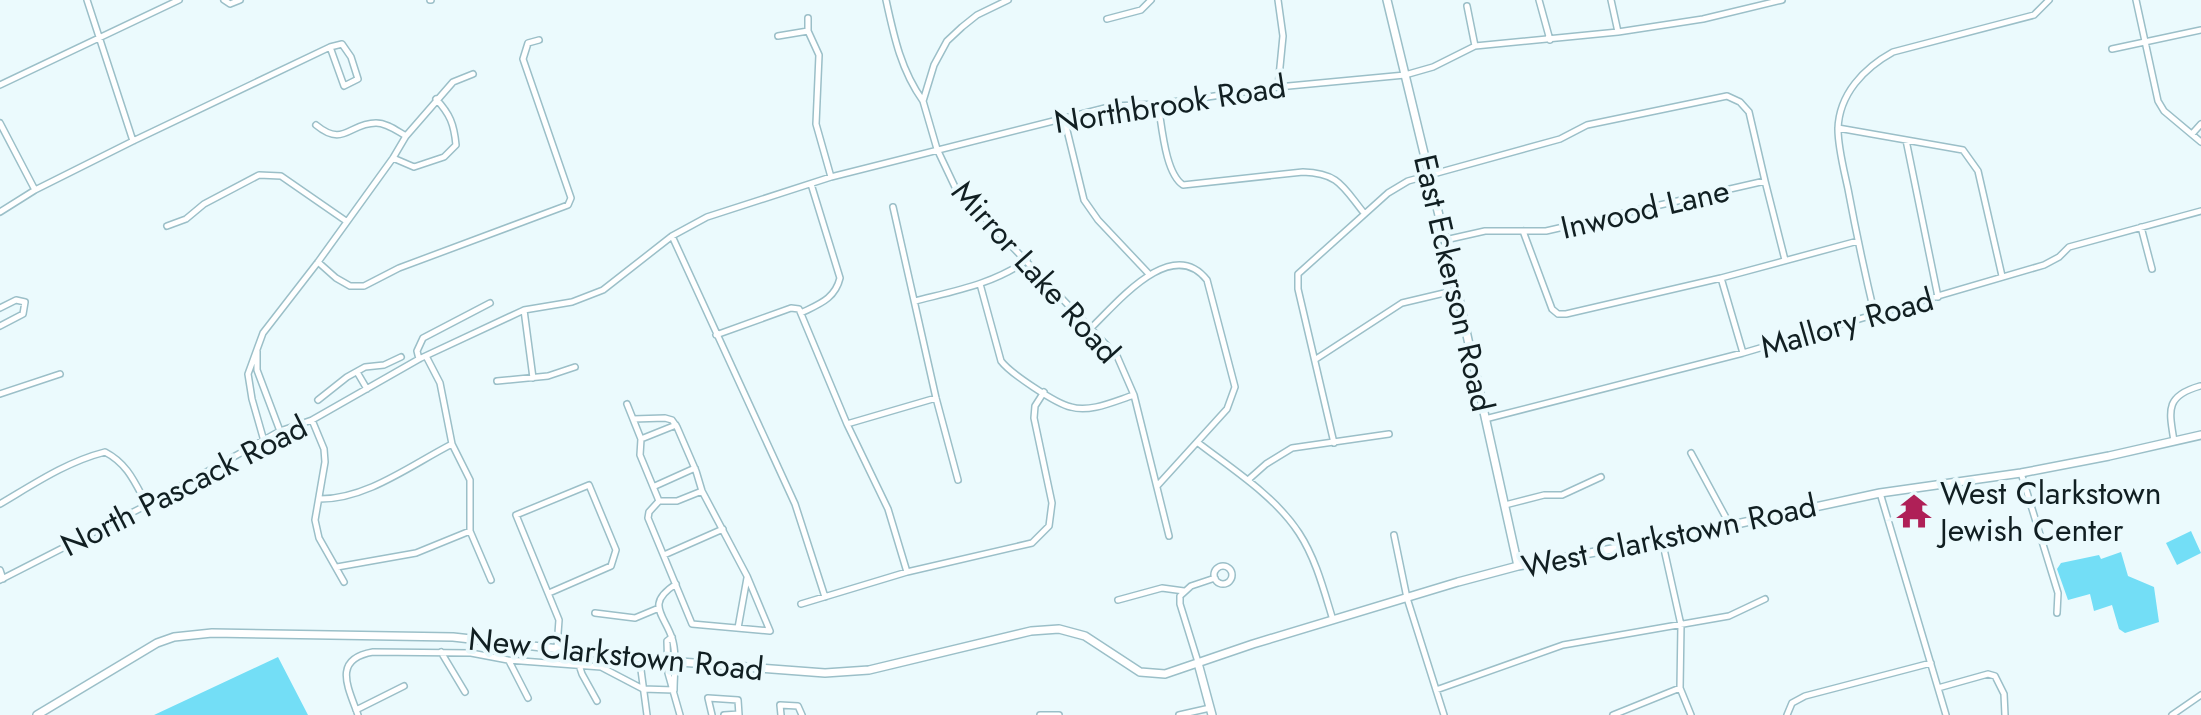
<svg xmlns="http://www.w3.org/2000/svg" width="2201" height="715" font-family="Jost,sans-serif">
  <rect width="100%" height="100%" fill="#ebfafd"/>
  <path fill="#73def6" d="M2191 531 2201 553 2177 565 2166 543Z
    M2121 552 2128 576 2154 587 2159 622 2125 633 2119 629 2112 605 2094 611 2090 594 2068 600 2057 569 2061 563 2099 555 2101 559Z
    M278 657 308 715H154Z"/>
  <g fill="none" stroke-linecap="round" stroke-linejoin="round">
    <g stroke="#9bbfc8" stroke-width="8">
      <path id="minor" d="M87 0 133 141
        M224 0 230 4 240 0
        M430 0H431
        M886 0C894 37 901 70 923 101
        M1008 0 977 15 962 27 947 41 934 65 923 101 937 149 955 187 1117 356 1134 395 1169 536
        M1539 0 1550 40
        M1611 0 1618 32
        M2136 0 2158 101 2164 111 2201 142
        M1467 6 1475 46
        M808 18V31L819 55 816 124 831 177
        M1107 19 1141 10 1151 0
        M778 36 808 31
        M2112 49 2201 30
        M0 85 179 0
        M1278 87 1283 36 1278 0
        M1158 104C1162 126 1165 173 1183 185L1303 172C1339 173 1343 187 1364 213
        M1064 118 1084 200 1098 220 1148 273
        M0 123 35 190
        M316 125C344 148 349 123 376 123 387 123 397 131 406 136
        M1838 128 1963 150 1978 171 2002 276
        M2192 134 2201 124
        M1906 140 1938 297
        M393 158 414 167 444 157 456 145C454 124 450 114 436 99
        M893 207 936 398 958 480
        M0 212 35 190 133 141 330 47 342 44 351 57 358 79 344 86 330 47
        M167 226 186 219 204 204 259 175 281 176 346 221
        M2141 227 2152 269
        M1523 231 1552 309 1558 314H1566L1721 278 1858 241
        M672 236 795 504 825 597
        M1445 240 1485 231H1546L1765 181 1785 260
        M318 262 336 278 350 286H364L399 268 568 205 571 198 523 59 528 43 539 40
        M1721 278 1743 353
        M980 284 1001 361C1010 373 1056 404 1071 407 1090 413 1115 401 1134 395
        M915 301C954 291 994 284 1027 260
        M0 308 16 300 25 302 23 314 0 326
        M524 310 533 378
        M801 313C819 304 835 299 840 278L811 184
        M1875 316C1865 274 1856 232 1848 189 1844 170 1838 148 1838 129 1839 94 1864 68 1893 52L2034 15 2049 0
        M1091 328C1117 303 1172 235 1207 280L1235 387 1227 409 1158 485
        M716 335 791 308 799 309 847 424 888 509 907 572
        M257 351V370L280 431
        M426 356 440 383 452 444 470 480V531L491 580
        M419 359 417 351 423 338 490 303
        M1316 359 1402 303 1457 290
        M357 372 367 389
        M497 381 548 376 575 367
        M0 394 60 374
        M318 400 347 377 365 367 384 365 401 357
        M627 404 633 419
        M665 418 672 420 677 427 696 471 702 491 747 576 770 631 692 624 648 518 649 512 659 501 640 455 641 439 633 419Z
        M1485 419 1743 353 2044 265 2059 257 2069 247 2201 211
        M312 420 324 449 325 462 315 520 319 538 344 582
        M847 424 936 398
        M641 439 676 425
        M264 441 252 399 248 374 263 333 318 262 393 158 406 136 453 82 473 74
        M2174 441C2169 410 2165 396 2200 386
        M1197 442C1232 469 1275 496 1299 533 1316 559 1324 591 1333 620
        M1334 443 1298 289V274L1388 193 1408 181 1560 139 1587 125 1727 96 1740 102 1749 112 1765 181
        M1691 453 1730 525
        M2021 473 2058 593 2057 613
        M1248 480 1266 464 1292 448 1389 434
        M655 486 695 468
        M1880 493 1946 715
        M320 499C367 499 411 465 452 444
        M659 501H677L702 491
        M0 504C34 484 66 462 105 452 128 464 135 483 147 505
        M1505 505 1544 495H1562L1601 477
        M1394 535 1407 598 1444 715
        M1662 540 1681 625 1680 688 1691 715
        M664 555 723 529
        M1214 575a9 9 0 1 1 18 0a9 9 0 1 1-18 0Z
        M337 567 416 553 470 531
        M0 570 3 579
        M0 580 147 505 280 431 312 420 419 359 524 310 572 302 603 290 672 236 707 217 831 177 1113 106 1158 104 1278 87 1405 75 1433 67 1475 46 1618 32 1703 19 1782 0
        M549 593 611 566 616 550 589 485 516 515 559 620 557 647
        M1118 600 1162 588 1184 591
        M801 604 907 572 1032 543 1049 526 1052 503 1034 418 1035 406 1044 392
        M595 613 635 618 659 608
        M738 628 747 578
        M672 637 667 641 668 673 680 715
        M441 652 465 692
        M509 661 528 698
        M1198 662 1180 604V596L1191 586 1215 578
        M579 665 582 674 597 701
        M641 670 647 715
        M1938 688 1988 674 1995 676 2004 694 2005 715
        M674 690C674 674 677 653 672 638 664 614 645 604 676 584
        M1436 690 1563 645 1729 616 1765 599
        M356 710 404 686
        M358 715C348 687 332 659 373 652L471 653 508 660 601 667 643 689 674 690
        M712 715 708 698 738 700 739 715
        M724 715 739 714
        M781 715 780 705 798 706 802 715
        M1040 715H1059
        M1179 715 1210 708
        M1613 715 1680 688
        M1787 715 1792 703 1805 696 1931 663
        M2172 715 2201 695"/>
    </g>
    <g stroke="#9bbfc8" stroke-width="10">
      <path id="tertiary" d="M1387 0 1457 290 1518 566
        M1198 663 1212 715
        M37 715 157 643 174 637 212 633 453 637 667 661 825 673 869 670 1031 631 1059 629 1085 636 1140 672 1165 674 1253 644 1458 582 1518 566 1662 540 1880 493 2021 473 2109 456 2201 435"/>
    </g>
    <use href="#minor" stroke="#fff" stroke-width="5"/>
    <use href="#tertiary" stroke="#fff" stroke-width="7"/>
  </g>
  <defs>
    <g id="temple-bare" transform="scale(2.76)"><path d="M0-6L5-2H3V0L6.5 2.5H4V6H1.5V3h-3V6H-4V2.5H-6.5L-3 0V-2H-5Z" fill="#af2057" stroke="#ebfafd" stroke-width="2.5" paint-order="stroke"/></g>
  </defs>
  <g fill-rule="evenodd">
    <use href="#temple-bare" x="1914" y="511"/>
  </g>
  <g text-anchor="middle" dominant-baseline="central" stroke-width="8" stroke-linejoin="round" paint-order="stroke">
    <g font-size="32" fill="#111f22" stroke="#ebfafd">
      <text transform="translate(1170 104) rotate(-9)">Northbrook Road</text>
      <text transform="translate(1645 209) rotate(-13)">Inwood Lane</text>
      <text transform="translate(1036 272) rotate(48)">Mirror Lake Road</text>
      <text transform="translate(1454 283) rotate(77)">East Eckerson Road</text>
      <text transform="translate(1847 323) rotate(-16)">Mallory Road</text>
      <text transform="translate(184 486) rotate(-27)">North Pascack Road</text>
      <text transform="translate(1669 536) rotate(-12)">West Clarkstown Road</text>
      <text transform="translate(616 654) rotate(6)">New Clarkstown Road</text>
    </g>
    <g font-size="32" fill="#111f22" stroke="#ebfafd" text-anchor="start">
      <text x="1940" y="493">West Clarkstown<tspan x="1940" dy="37">Jewish Center</tspan></text>
    </g>
  </g>
</svg>
